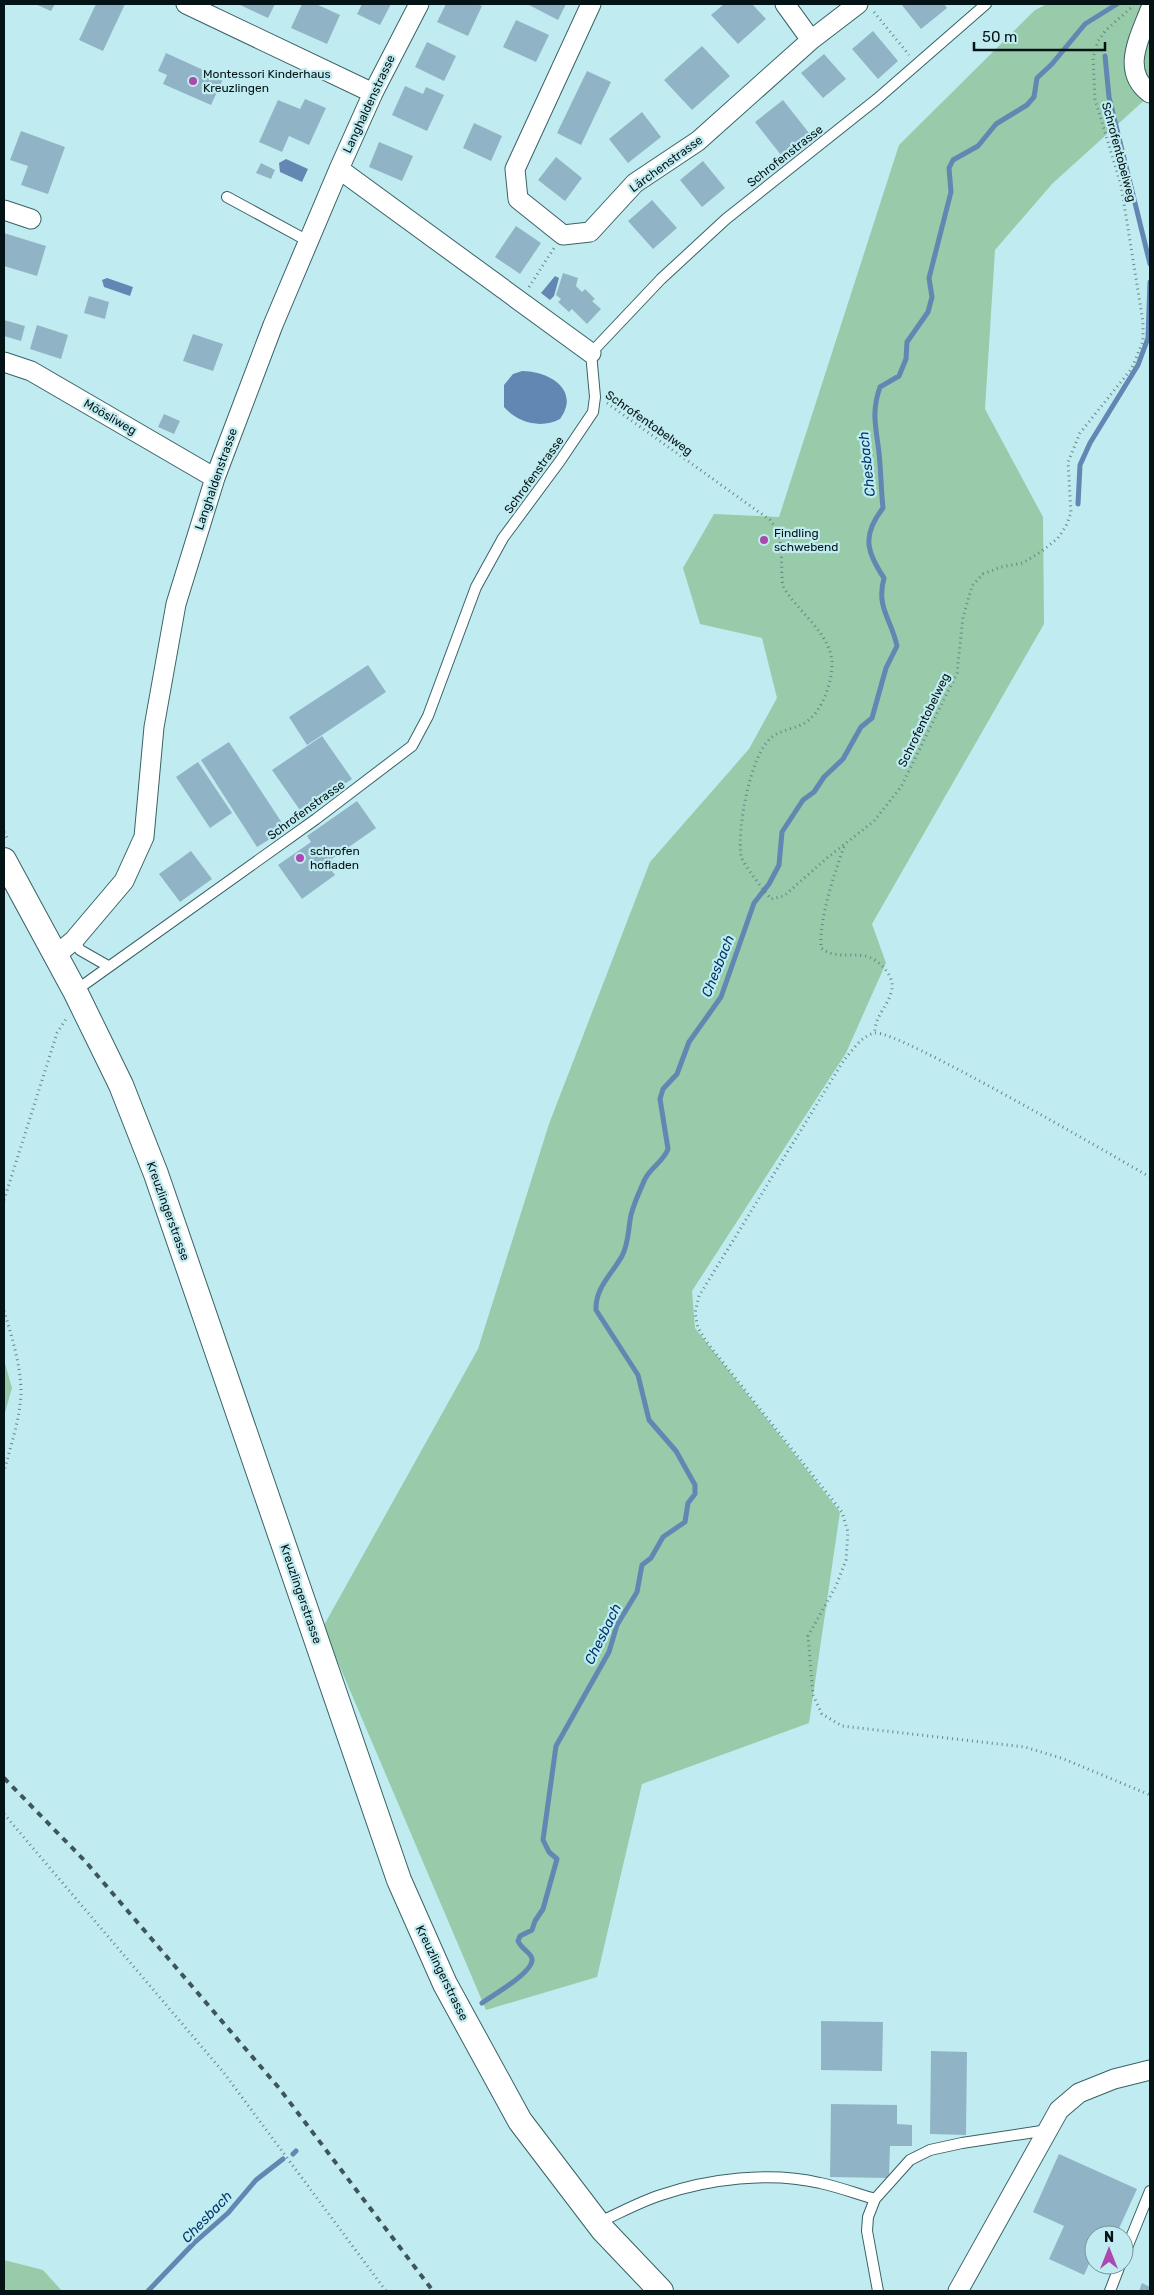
<svg xmlns="http://www.w3.org/2000/svg" width="1154" height="2295" font-family="Rubik,sans-serif">
  <rect width="100%" height="100%" fill="#c0ecf1"/>
  <path fill="#97cba9" d="M1047 4H1150V95L1052 184 995 250 985 409 1043 517 1044 624 872 924 886 963 846 1053 692 1291 695 1328 840 1512 809 1723 642 1784 597 1977 486 2010 323 1627 478 1349 549 1124 650 862 749 749 777 698 762 638 700 624 683 568 714 514 779 517 899 145 1035 10Z
    M4 1360 12 1388 4 1416Z
    M4 2260 43 2270 62 2291H4Z"/>
  <path fill="#6287b3" d="M286 159 308 169 302 182 280 172 279 163Z
    M555 276 559 278 554 296 550 300 541 293Z
    M107 278 133 287 130 296 104 287 102 280Z
    M522 371C549 371 581 390 560 419 541 429 518 423 504 407V385L513 374Z"/>
  <g fill="none" stroke-linecap="round" stroke-linejoin="round">
    <path stroke="#6287b3" stroke-width="5" d="M1105 56 1109 97 1150 264
      M1078 504 1080 465 1090 443 1138 365 1148 338 1150 282
      M482 2003C493 1995 534 1972 532 1959 531 1952 522 1950 518 1941L520 1936 532 1930 535 1921 543 1909 557 1859 549 1852 543 1840 556 1746 609 1652 617 1625 637 1592 642 1565 651 1558 663 1537 685 1522 688 1503 695 1494V1485L676 1451 649 1420 638 1375 596 1310C595 1288 612 1274 622 1256 629 1243 628 1229 631 1215 634 1203 640 1190 645 1179 651 1167 664 1161 668 1149L660 1099 663 1089 677 1074 689 1042 721 997 754 903 769 884 779 865 782 832 803 800 814 792 824 777 843 759 861 727 872 718 886 668 897 646C891 618 876 608 884 578 866 551 862 535 883 508 881 490 881 471 879 453 876 426 871 413 880 387L899 376 906 359 907 342 928 312 932 297 929 278 951 192 949 168 953 160 978 146 996 124 1027 105 1034 97 1037 78 1052 64 1085 24 1117 4
      M293 2154 296 2151
      M148 2291 194 2243 228 2213 256 2180 283 2159"/>
  </g>
  <path fill="#90b4c5" d="M35 4H55L51 11Z
    M96 4H125L103 51 79 40Z
    M238 4H275L268 18Z
    M302 4H316L340 15 327 44 291 28Z
    M362 4H391L380 25 357 14Z
    M446 4H477L482 6 468 36 437 22Z
    M527 4H566L558 20Z
    M724 4H752L766 19 738 44 711 15Z
    M901 4H944L947 8 921 29Z
    M516 20 549 35 536 62 503 47Z
    M873 31 898 61 878 79 852 49Z
    M427 42 456 56 444 81 415 67Z
    M702 46 730 76 692 110 664 80Z
    M166 53 223 79 211 105 163 84 167 75 158 71Z
    M824 54 846 79 823 98 801 73Z
    M587 71 611 82 581 145 557 133Z
    M405 86 423 94 426 87 444 95 427 131 392 115Z
    M305 99 326 108 309 145 289 136 282 152 259 142 278 100 300 109Z
    M783 100 809 133 781 155 755 122Z
    M642 112 661 137 628 163 609 139Z
    M474 123 502 136 491 161 463 148Z
    M21 131 65 147 48 194 21 185 28 166 10 160Z
    M379 142 413 156 402 181 369 167Z
    M556 157 582 178 565 201 538 180Z
    M703 161 725 188 702 207 680 180Z
    M261 163 275 170 271 179 256 173Z
    M652 200 677 228 653 249 628 221Z
    M516 226 541 243 520 274 495 257Z
    M4 233 46 246 37 276 4 266Z
    M563 273 578 278 576 286 582 292 585 289 595 299 592 301 601 309 587 324 572 309 569 312 558 302 561 299 556 295Z
    M89 296 109 302 105 319 84 313Z
    M4 320 25 326 21 341 4 336Z
    M37 325 68 335 61 359 30 349Z
    M193 334 223 344 213 371 183 361Z
    M164 414 180 421 174 434 158 427Z
    M368 665 386 692 307 745 289 717Z
    M322 736 352 779 302 813 272 770Z
    M229 742 286 829 257 847 201 760Z
    M198 762 232 813 210 828 176 777Z
    M357 801 376 828 326 863 335 875 302 899 278 865 311 842 307 836Z
    M191 851 212 879 180 902 159 874Z
    M821 2021 883 2022 882 2071 821 2070Z
    M931 2051 967 2052 966 2135 930 2134Z
    M831 2104 897 2105V2124L912 2125V2146H890L889 2178 830 2177Z
    M1059 2154 1137 2189 1116 2235H1094V2253L1084 2275 1049 2259 1064 2226 1033 2212Z
    M1142 2283 1150 2287V2291H1139Z"/>
  <g fill="none" stroke-linecap="round" stroke-linejoin="round">
    <g stroke="#396266" stroke-width="12">
      <path id="service" d="M227 197 308 241
        M74 940 80 950 108 966
        M75 991 316 819 412 746 428 716 476 587 503 538 560 461 593 412 595 397 591 353 661 279 726 219 877 99 986 4
        M597 2223C618 2214 639 2202 661 2195 708 2179 770 2171 820 2183 839 2187 857 2194 875 2199
        M1124 2255 1150 2191
        M878 2291 867 2231 868 2217 875 2199 910 2160 930 2150 962 2143 1048 2130
        M1110 2291 1120 2265"/>
    </g>
    <g stroke="#396266" stroke-width="21">
      <path id="minor" d="M186 4 373 93
        M591 4 515 169 518 199 563 235 590 232 635 183 698 141 811 40 858 4
        M785 4 811 40
        M1150 10C1140 37 1120 71 1150 93
        M339 169 591 353
        M4 210 31 219
        M4 362 31 371 215 478
        M55 956 74 940 124 881 144 837 154 727 176 604 215 478 273 325 339 169 373 93 419 4
        M958 2291 1059 2110 1079 2093 1114 2079 1150 2070"/>
    </g>
    <g stroke="#396266" stroke-width="26">
      <path id="tertiary" d="M4 860 75 991 121 1085 156 1174 399 1880 445 1984 520 2121 603 2230 661 2291"/>
    </g>
    <path stroke="#678589" stroke-width="3" stroke-dasharray="1 4" stroke-linecap="butt" d="M874 12 909 55
      M529 287 554 248
      M607 403 770 520C783 536 781 553 782 574 782 579 782 584 784 588 798 612 829 632 832 661 833 681 822 714 803 724 793 729 781 730 772 737 750 754 737 829 741 856 742 863 765 892 771 899L784 896 827 858 874 821 901 787 957 673 963 617 972 586 983 574 1001 567 1023 563 1042 551 1058 538 1066 526 1071 513 1068 462 1080 433 1132 368 1143 341V322L1121 185 1095 99 1093 58 1098 41 1106 30 1132 7
      M4 832 8 840
      M844 847C834 874 819 920 821 948 835 959 849 953 865 956 877 958 893 974 892 986 892 1003 874 1015 875 1033
      M1150 1177C1115 1157 896 1029 875 1033 862 1035 852 1051 844 1060L699 1296 695 1313 698 1328 706 1341 842 1512 848 1532 846 1560 836 1586 808 1636 813 1695 822 1714 842 1726 1025 1747 1064 1759 1150 1795
      M4 1200 57 1033 66 1019
      M4 1311C12 1337 21 1366 21 1393 20 1420 10 1447 4 1472
      M4 1814 224 2073 386 2291"/>
    <use href="#service" stroke="#fff" stroke-width="10"/>
    <use href="#minor" stroke="#fff" stroke-width="19"/>
    <use href="#tertiary" stroke="#fff" stroke-width="24"/>
    <path stroke="#3e5659" stroke-width="4" stroke-dasharray="6 6" stroke-linecap="butt" d="M4 1778 85 1861 279 2088 433 2291"/>
  </g>
  <g fill="#ab49af" stroke="#c0ecf1" stroke-width="2">
    <circle cx="193" cy="81" r="5"/>
    <circle cx="764" cy="540" r="5"/>
    <circle cx="300" cy="858" r="5"/>
  </g>
  <g text-anchor="middle" dominant-baseline="central" stroke-width="4.5" stroke-linejoin="round" paint-order="stroke">
    <g font-size="12" fill="#041315" stroke="#c0ecf1" text-anchor="start">
      <text x="203" y="74">Montessori Kinderhaus<tspan x="203" dy="14">Kreuzlingen</tspan></text>
      <text x="774" y="533">Findling<tspan x="774" dy="14">schwebend</tspan></text>
      <text x="310" y="851">schrofen<tspan x="310" dy="14">hofladen</tspan></text>
    </g>
    <g font-size="12" fill="#041315" stroke="#c0ecf1">
      <text transform="translate(369 104) rotate(-65)">Langhaldenstrasse</text>
      <text transform="translate(1119 152) rotate(75)">Schrofentobelweg</text>
      <text transform="translate(785 156) rotate(-38)">Schrofenstrasse</text>
      <text transform="translate(666 164) rotate(-36)">Lärchenstrasse</text>
      <text transform="translate(110 417) rotate(30)">Möösliweg</text>
      <text transform="translate(649 423) rotate(35)">Schrofentobelweg</text>
      <text transform="translate(534 475) rotate(-54)">Schrofenstrasse</text>
      <text transform="translate(216 479) rotate(-71)">Langhaldenstrasse</text>
      <text transform="translate(924 720) rotate(-64)">Schrofentobelweg</text>
      <text transform="translate(306 810) rotate(-36)">Schrofenstrasse</text>
      <text transform="translate(168 1211) rotate(70)">Kreuzlingerstrasse</text>
      <text transform="translate(301 1594) rotate(71)">Kreuzlingerstrasse</text>
      <text transform="translate(442 1973) rotate(64)">Kreuzlingerstrasse</text>
    </g>
    <g font-size="14" font-style="italic" fill="#00386e" stroke="#c0ecf1">
      <text transform="translate(867 464) rotate(-96)">Chesbach</text>
      <text transform="translate(718 966) rotate(-68)">Chesbach</text>
      <text transform="translate(603 1634) rotate(-64)">Chesbach</text>
      <text transform="translate(207 2217) rotate(-46)">Chesbach</text>
    </g>
  </g>
  <rect width="1154" height="2295" fill="none" stroke="#041315" stroke-width="10"/>
  <g transform="translate(1109 2250)"><circle r="24" fill="#c0ecf1" stroke="#759599"/>
  <path d="M0-4L9 19L0 12L-9 19Z" fill="#ab49af"/>
  <text y="-8" font-size="14" font-weight="bold" text-anchor="middle" fill="#041315">N</text>
  </g>
  <path d="M974 42v8h131v-8" fill="none" stroke="#041315" stroke-width="2.5"/>
  <text x="982" y="42" font-size="15" fill="#041315" stroke="#c0ecf1" stroke-width="4" paint-order="stroke">50 m</text>
</svg>
